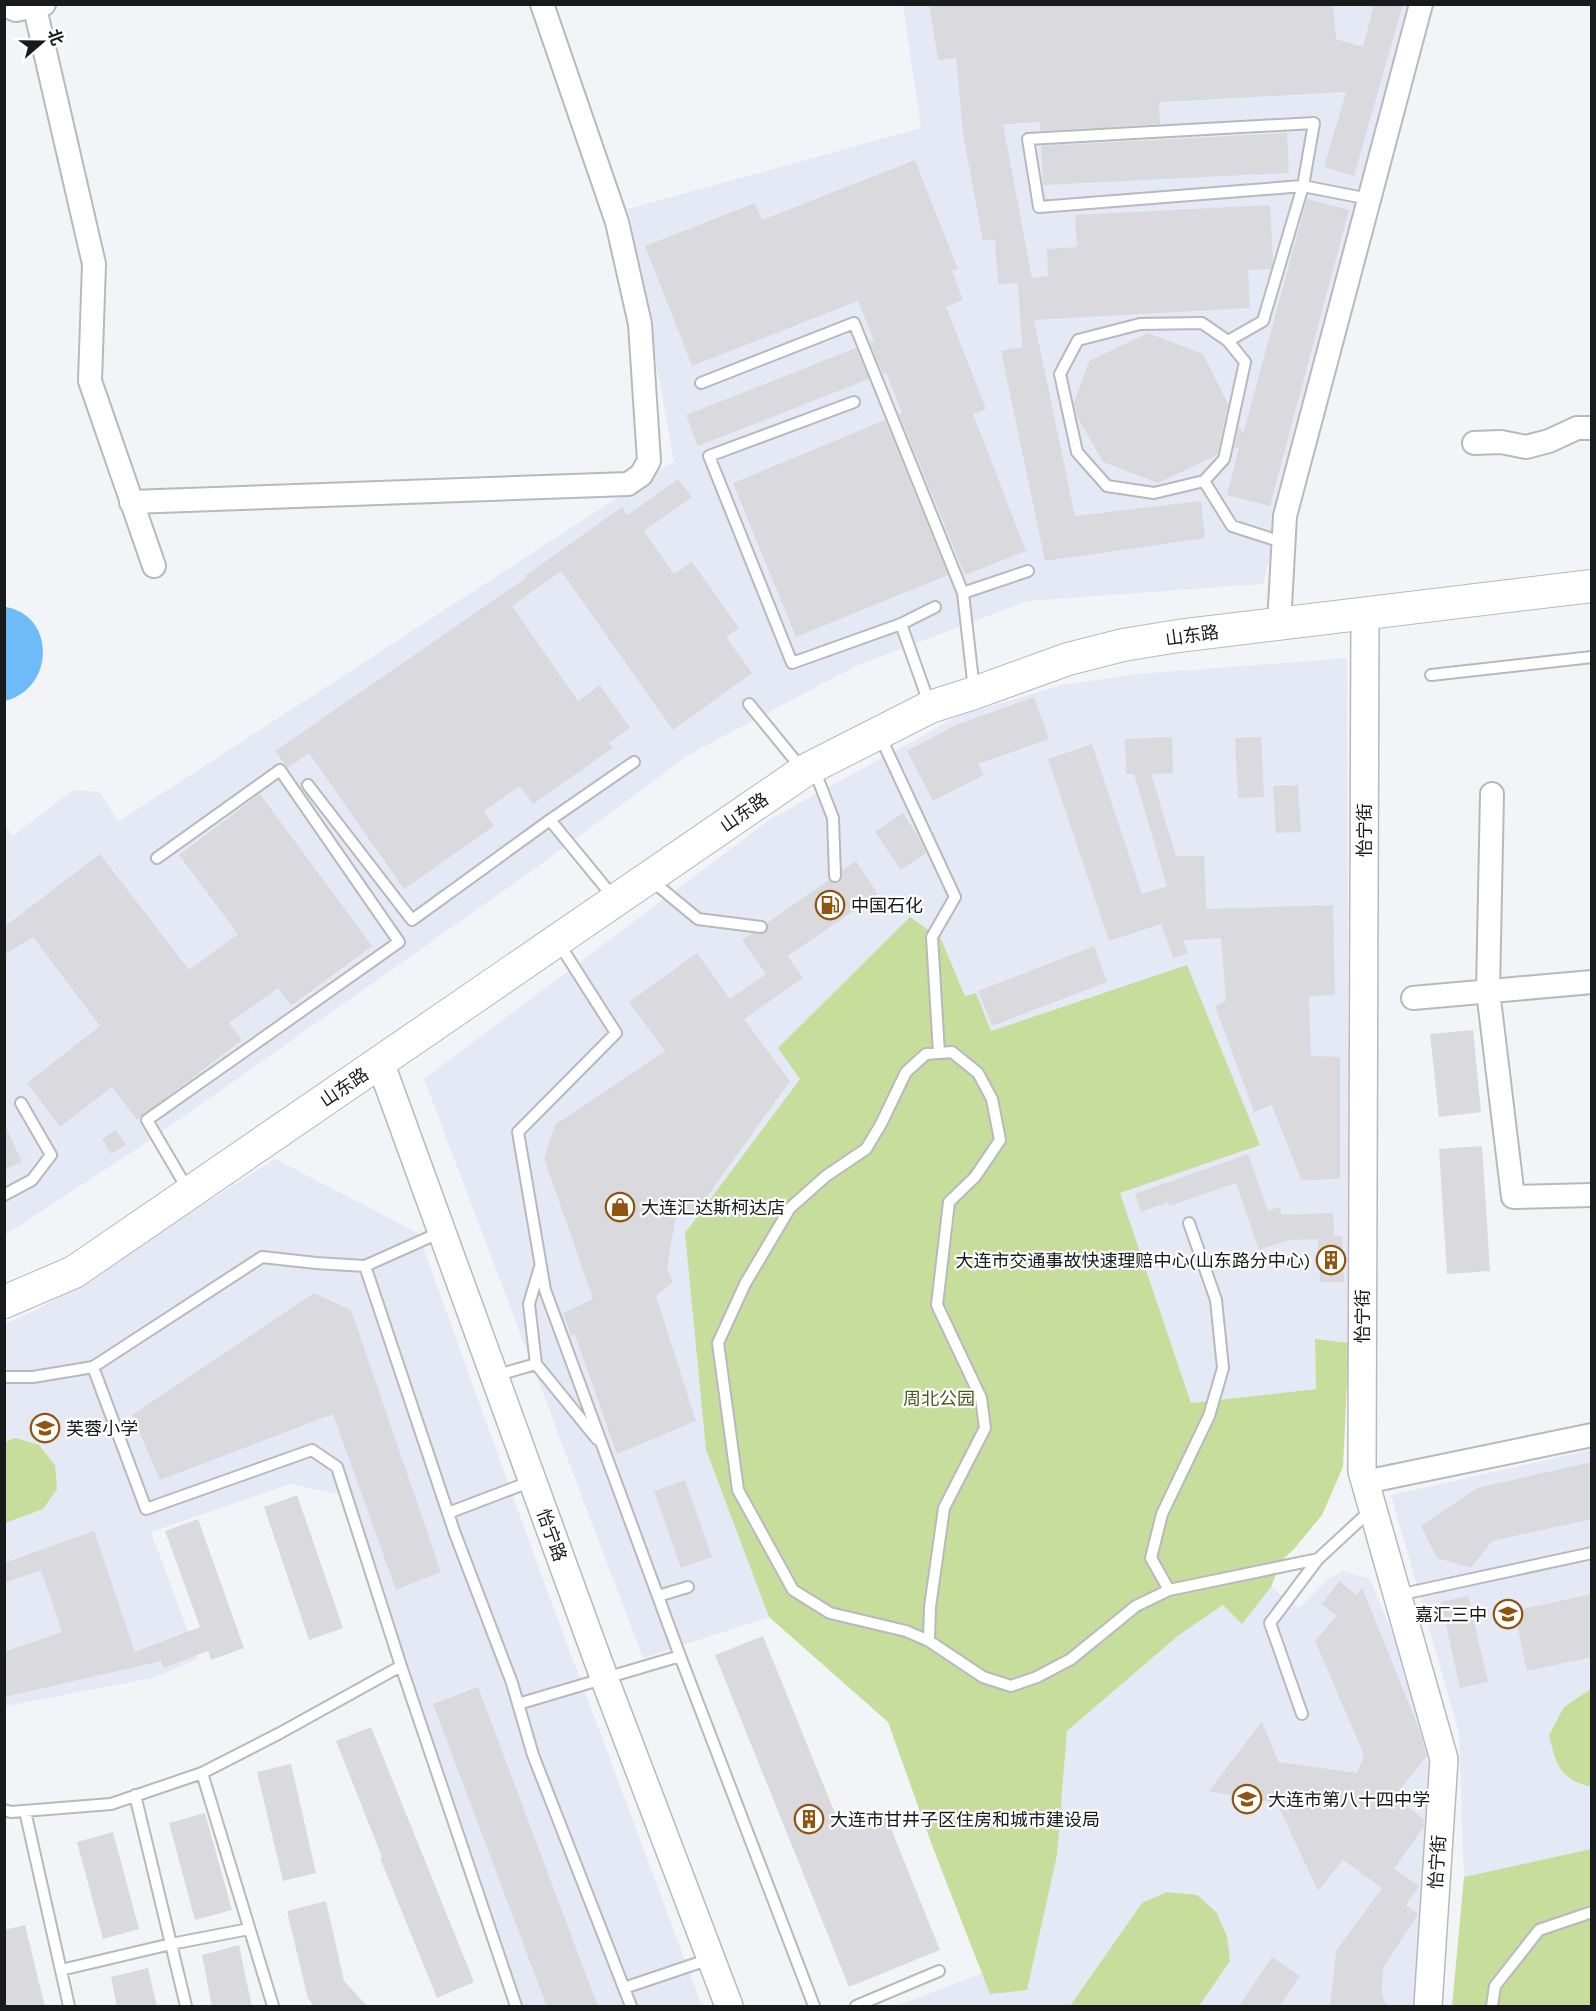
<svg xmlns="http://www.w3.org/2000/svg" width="1596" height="2011" font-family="'Work Sans','Noto Sans SC',sans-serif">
  <rect width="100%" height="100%" fill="#f2f4f8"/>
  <path fill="#e5e9f5" d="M903 5H1414L1263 584 1027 601 856 666 690 754 533 870 149 1141 5 1235 4 823 13 836 73 790 100 792 118 822 674 461 628 209 921 128Z
    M1347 658 1349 1343 1315 1340 1316 1389 1191 1403 1119 1193 1260 1145 990 1031 976 993 965 996 941 939 800 1079 686 1233 706 1450 769 1617 643 1658 424 1079 769 820 958 716 1062 685 1138 674Z
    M275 1159 418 1233 538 1566 702 2006H523L390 1621 343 1495 290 1484 151 1532 198 1659 153 1678 5 1706V1324L37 1310Z
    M1591 1450V1849L1464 1877 1459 1733 1391 1495Z
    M1343 1571 1370 1579 1437 1743 1416 2006H896L983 1973 990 1994 1057 1855 1067 1731 1179 1635 1223 1605 1242 1624 1271 1587 1299 1608 1327 1580Z"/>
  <path fill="#c7dd9c" d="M910 917 941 939 965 996 976 993 991 1031 1187 965 1260 1145 1120 1193 1191 1403 1316 1389 1315 1339 1349 1343 1343 1467 1322 1515 1294 1549 1281 1561 1271 1587 1242 1624 1223 1605 1179 1635 1067 1731 1057 1855 1027 1990 990 1994 933 1848 888 1722 769 1617 706 1450 685 1233 800 1079 778 1048Z
    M15 1438 39 1445 55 1465 57 1489 43 1509 5 1523V1442Z
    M1591 1689V1787C1560 1779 1556 1765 1549 1735L1564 1707Z
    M1591 1849V2006H1452L1464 1877Z
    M1167 1892 1197 1895 1216 1912 1227 1936 1230 1961 1199 2006H1070L1142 1903Z"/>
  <path fill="#6dbcf9" d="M5 607C55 614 56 688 5 701Z"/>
  <path fill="#dadade" d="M929 4H1333L1336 39 1363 47 1374 4H1403L1354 176 1324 167 1346 92 1159 102 1160 124 1040 131V122L1003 124 1032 278 1048 276 1047 249 1077 247 1075 215 1270 205 1273 260 1271 269 1248 270 1250 308 1034 320 1075 516 1201 501 1205 538 1045 561 1001 351 1022 347 1018 283 998 284 995 239 983 241 963 134 956 58 938 60Z
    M1287 133 1289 173 1043 185 1041 146Z
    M915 160 958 269 952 271 963 300 946 307 986 409 973 414 1026 551 965 575 899 414 902 413 886 372 883 374 870 343 874 341 858 301 692 366 645 246 755 203 762 220Z
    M1307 199 1349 210 1270 506 1227 495 1239 447 1234 449 1239 426 1243 434Z
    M1148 333 1203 354 1228 404 1217 455 1158 483 1103 462 1077 416 1074 403 1089 361Z
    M856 348 869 379 698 446 686 415Z
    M885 420 948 575 796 637 733 483Z
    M678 479 692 497 644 531 674 574 692 562 739 628 726 637 752 673 673 730 561 571 512 606 578 701 600 685 630 728 609 743 613 748 533 804 520 786 484 811 494 826 404 889 309 753 288 768 275 751 526 578 525 576 622 507 628 515Z
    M1034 697 1049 739 978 764 984 775 933 801 907 751 956 725Z
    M1172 737 1173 773 1151 774 1176 856H1204L1206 909 1333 905 1335 995 1309 996 1311 1056 1340 1057V1179L1301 1180 1272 1105 1254 1112 1215 1006 1226 1001 1221 938 1183 940 1188 953 1173 958 1161 924 1109 941 1048 759 1092 744 1142 894 1167 886 1134 774H1126L1125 739Z
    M1261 737 1264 797 1238 798 1235 738Z
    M1298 785 1301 832 1276 833 1273 786Z
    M260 794 372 946 291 1006 278 988 229 1023 242 1040 137 1120 112 1087 60 1127 27 1083 100 1026 33 937 4 955V927L100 854 189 970 238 934 179 855Z
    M903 813 918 836 926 853 901 870 875 832Z
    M856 861 878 894 788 956 803 978 744 1019 790 1081 693 1216 679 1198 667 1268 673 1282 656 1296 696 1421 617 1454 575 1335 571 1336 563 1313 593 1299 544 1158 555 1125 665 1051 629 1002 697 953 730 999 766 974 742 940 752 933 764 934 768 929 767 923 829 880 835 883 839 882 842 879V871Z
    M1094 946 1107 982 992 1026 978 991Z
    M1473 1030 1481 1112 1439 1117 1430 1034Z
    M4 1123 22 1162 4 1170Z
    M116 1130 126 1145 111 1154 102 1139Z
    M1482 1146 1490 1271 1447 1274 1439 1149Z
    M1248 1154 1268 1211 1279 1207 1282 1215 1333 1213 1334 1236H1342L1344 1282H1320L1318 1239 1289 1240 1259 1250 1236 1183 1169 1206 1168 1202 1141 1212 1135 1194Z
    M314 1293 351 1310 441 1572 396 1590 333 1414 160 1480 132 1415Z
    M1592 1462V1519L1492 1541 1471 1568 1437 1558 1421 1526 1477 1488Z
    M685 1480 712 1557 681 1568 654 1491Z
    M297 1495 343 1628 309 1640 264 1507Z
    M198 1519 244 1648 211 1660 208 1651 164 1668 161 1661 4 1697V1652L62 1632 41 1570 4 1583V1563L94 1531 135 1652 200 1627 165 1531Z
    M1339 1581 1356 1595 1362 1588 1418 1726 1427 1756 1394 1797 1424 1819V1826L1394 1869 1419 1886 1406 1905 1418 1914 1383 1968 1382 1995 1387 2007H1330L1336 1951 1382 1888 1343 1860 1318 1891 1277 1803 1209 1791 1262 1721 1278 1762 1357 1773 1364 1755 1315 1641 1337 1616 1322 1604Z
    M1592 1594V1657L1527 1671 1514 1611Z
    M1468 1596 1488 1682 1460 1688 1441 1602Z
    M763 1636 841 1828 884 1811 940 1950 849 1987 715 1655Z
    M478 1687 598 2007H547L433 1704Z
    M371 1727 474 1982 437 1998 380 1858 382 1857 336 1741Z
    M291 1764 316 1873 283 1881 257 1772Z
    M205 1813 232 1910 195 1920 169 1823Z
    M113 1832 139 1929 103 1939 77 1842Z
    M326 1901 344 1981 368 2007H315L308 1999 287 1911Z
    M25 1925 45 2007H4V1930Z
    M239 1945 252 2007H212L202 1955Z
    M1272 1957 1300 1976 1279 2007H1238Z
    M148 1968 157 2007H117L111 1977Z"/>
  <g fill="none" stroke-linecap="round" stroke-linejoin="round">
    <g stroke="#b7b9bd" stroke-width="14">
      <path id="service" d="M1228 341 1263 321 1303 186 1039 207 1028 139 1314 123 1303 186 1369 199
        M701 383 854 323 963 593
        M854 402 709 456 792 663 901 624 929 703
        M1204 481 1224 459 1245 362 1228 341 1202 323 1140 324 1078 340 1060 374 1077 452 1107 486 1154 493 1204 481 1232 526 1285 543
        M901 624 935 607
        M1431 675 1592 657
        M974 690 963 593 1028 571
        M749 704 802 769
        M880 736 955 897 932 937 939 1053
        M814 769 833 818 835 876
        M308 785 412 920 550 820 614 898
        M550 820 634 762
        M157 858 280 770 399 942 147 1120 188 1190
        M651 880 698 919 761 927
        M558 942 616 1033 518 1132 545 1290 680 1656 814 2006
        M4 1195 32 1180 51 1155 21 1103
        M365 1266 454 1531 512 1683 533 1755 631 2006
        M536 1364 529 1304 540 1267
        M93 1367 146 1509 312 1450 337 1467 401 1666
        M494 1376 536 1364 597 1439
        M4 1377H33L93 1367 262 1257 316 1263 365 1266 441 1232
        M448 1513 532 1481
        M1169 1590 1151 1558 1162 1514 1209 1416 1223 1368 1216 1300 1189 1223
        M1398 1595 1592 1553
        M658 1596 688 1587
        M929 1641 906 1631 830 1613 793 1590 738 1490 718 1343 745 1284 790 1208 826 1176 866 1149 881 1124 906 1072 926 1054 952 1052 978 1073 992 1099 1000 1140 975 1177 949 1202 937 1305 981 1398 985 1428 944 1508 930 1607 929 1641 983 1677 1011 1686 1037 1677 1071 1659 1136 1606 1169 1590 1318 1559 1372 1509
        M518 1704 680 1656
        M1302 1714 1270 1623 1318 1559
        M202 1773 273 2006
        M135 1795 186 2006
        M4 1810 11 1812 111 1804 202 1773 280 1733 401 1666 516 2006
        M25 1811 69 2006
        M61 1970 171 1944 249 1929
        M624 1988 710 1959
        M856 2006 939 1971
        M1492 2006 1495 1986 1539 1930 1592 1912"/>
    </g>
    <g stroke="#b7b9bd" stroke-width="26">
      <path id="minor" d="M34 4 94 264 90 381 154 566
        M4 5 16 10 44 4
        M1474 443 1501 442 1526 447 1549 441 1577 428H1592
        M131 502 628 484 641 475 649 461 640 324 617 222 542 4
        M1279 624 1285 516 1421 4
        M1492 794 1488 991 1513 1197 1592 1195
        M1413 998 1592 982
        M1365 1482 1592 1435"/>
    </g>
    <g stroke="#b7b9bd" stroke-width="30">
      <path id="tertiary" d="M1365 613 1362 1471 1444 1759 1428 2006
        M380 1062 605 1680 729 2006"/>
    </g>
    <g stroke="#b7b9bd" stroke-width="34">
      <path id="secondary" d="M4 1302 74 1272 804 771 930 707 974 693 1068 659 1123 645 1178 636 1592 586"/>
    </g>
    <use href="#service" stroke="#fff" stroke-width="10"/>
    <use href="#minor" stroke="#fff" stroke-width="22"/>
    <use href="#tertiary" stroke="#fff" stroke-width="27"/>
    <use href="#secondary" stroke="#fff" stroke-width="32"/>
  </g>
  <defs>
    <g id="fuel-ring" transform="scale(1.5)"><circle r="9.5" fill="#fff" stroke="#8f5510" stroke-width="1.5"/><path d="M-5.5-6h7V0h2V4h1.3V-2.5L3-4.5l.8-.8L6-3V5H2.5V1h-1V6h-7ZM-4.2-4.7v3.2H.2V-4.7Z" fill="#8f5510"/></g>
    <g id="shop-ring" transform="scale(1.5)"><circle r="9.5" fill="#fff" stroke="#8f5510" stroke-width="1.5"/><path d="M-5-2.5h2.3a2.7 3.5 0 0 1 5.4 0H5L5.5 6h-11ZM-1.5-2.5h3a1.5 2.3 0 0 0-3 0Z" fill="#8f5510"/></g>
    <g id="building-ring" transform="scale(1.5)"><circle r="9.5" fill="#fff" stroke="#8f5510" stroke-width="1.5"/><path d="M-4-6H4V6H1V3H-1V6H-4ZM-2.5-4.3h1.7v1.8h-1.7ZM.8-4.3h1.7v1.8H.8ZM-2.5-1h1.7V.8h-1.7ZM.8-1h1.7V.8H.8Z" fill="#8f5510"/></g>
    <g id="school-ring" transform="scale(1.5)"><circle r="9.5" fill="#fff" stroke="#8f5510" stroke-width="1.5"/><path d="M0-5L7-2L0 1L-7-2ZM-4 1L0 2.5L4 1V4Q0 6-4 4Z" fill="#8f5510"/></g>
  </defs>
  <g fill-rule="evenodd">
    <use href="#fuel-ring" x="830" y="905"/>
    <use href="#shop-ring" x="620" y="1207"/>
    <use href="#building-ring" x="1331" y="1260"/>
    <use href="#school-ring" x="45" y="1428"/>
    <use href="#school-ring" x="1508" y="1614"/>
    <use href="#school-ring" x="1247" y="1799"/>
    <use href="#building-ring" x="809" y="1819"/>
  </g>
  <g text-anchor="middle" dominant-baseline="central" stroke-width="4.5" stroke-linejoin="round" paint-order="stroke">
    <g font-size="18" fill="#191a1b" stroke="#fff">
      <text transform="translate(1192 635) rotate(-8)">山东路</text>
      <text transform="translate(744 812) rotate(-35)">山东路</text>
      <text transform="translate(1364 830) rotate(-90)">怡宁街</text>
      <text transform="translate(344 1087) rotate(-34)">山东路</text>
      <text transform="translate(1362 1316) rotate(-90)">怡宁街</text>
      <text transform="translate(552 1535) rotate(70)">怡宁路</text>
      <text transform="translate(1437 1862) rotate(-86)">怡宁街</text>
    </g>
    <g font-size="18" fill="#191a1b" stroke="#fff" text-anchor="start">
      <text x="851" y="905">中国石化</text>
      <text x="641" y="1207">大连汇达斯柯达店</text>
      <text x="1310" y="1260" text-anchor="end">大连市交通事故快速理赔中心(山东路分中心)</text>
      <text x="66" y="1428">芙蓉小学</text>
      <text x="1487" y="1614" text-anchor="end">嘉汇三中</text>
      <text x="1268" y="1799">大连市第八十四中学</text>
      <text x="830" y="1819">大连市甘井子区住房和城市建设局</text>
    </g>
    <g font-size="18" fill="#4a5b1e" stroke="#fff">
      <text x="939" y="1398">周北公园</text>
    </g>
  </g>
  <rect width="1596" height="2011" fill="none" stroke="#191a1b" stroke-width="12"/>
  <g transform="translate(42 42) rotate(70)" stroke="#ffffff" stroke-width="4.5" paint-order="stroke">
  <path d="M0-4.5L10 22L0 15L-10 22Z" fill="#191a1b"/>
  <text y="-9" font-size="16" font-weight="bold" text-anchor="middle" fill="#191a1b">北</text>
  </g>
</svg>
